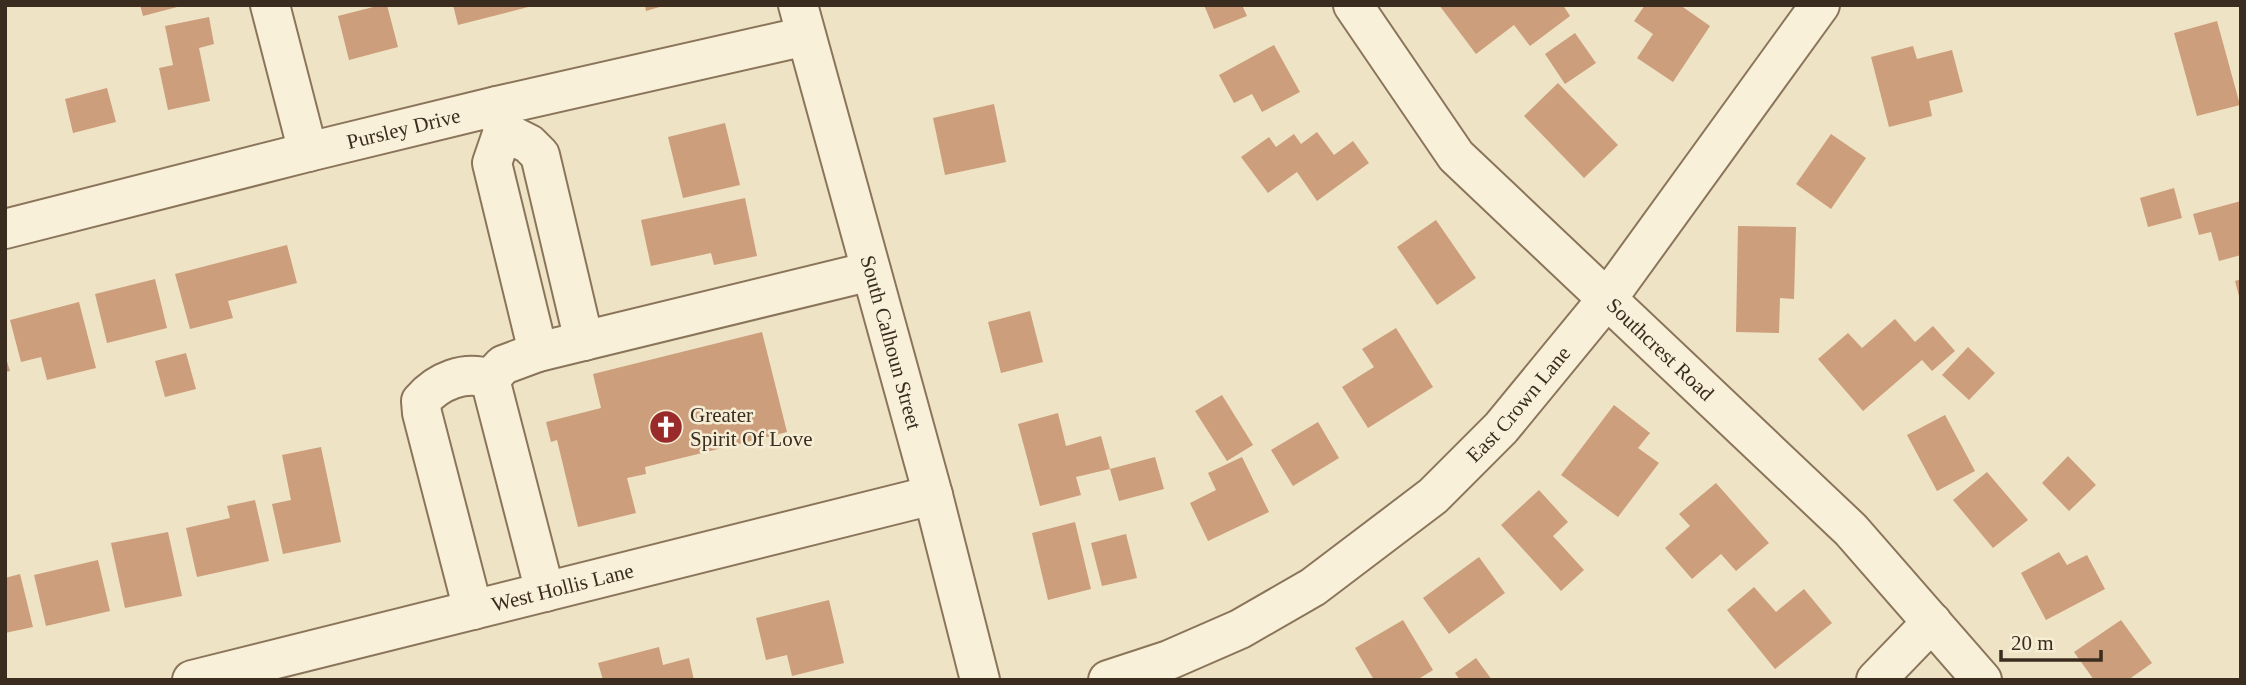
<svg xmlns="http://www.w3.org/2000/svg" width="2246" height="685" font-family="Georgia,serif">
  <rect width="100%" height="100%" fill="#eee3c5"/>
  <path fill="#cc9e7b" d="M140 5H181V6L143 16Z
    M381 5H387L398 47 349 60 338 16Z
    M453 5H532V6L458 25Z
    M645 5H663V6L646 11Z
    M1204 5H1242L1247 16 1214 29Z
    M1439 5H1563L1570 16 1530 46 1514 25 1476 54Z
    M1645 5H1680L1710 26 1673 82 1637 58 1653 34 1634 21Z
    M209 17 214 44 199 48 210 101 168 110 159 68 173 65 165 26Z
    M2217 21 2240 105 2197 116 2174 33Z
    M1575 33 1596 63 1565 84 1545 54Z
    M1274 45 1300 92 1262 112 1252 94 1234 103 1219 75Z
    M1913 46 1917 59 1952 50 1963 92 1929 101 1932 116 1889 127 1871 57Z
    M1558 83 1618 145 1584 178 1524 116Z
    M107 88 116 122 73 133 65 99Z
    M994 104 1006 162 945 175 933 118Z
    M725 123 740 185 683 198 668 137Z
    M1317 132 1334 155 1353 141 1369 163 1317 201 1297 172 1268 193 1241 157 1269 137 1276 147 1294 134 1301 144Z
    M1831 134 1866 158 1831 209 1796 184Z
    M2174 188 2182 218 2148 227 2140 198Z
    M745 198 757 256 714 265 711 253 651 266 641 220Z
    M2241 201V255L2219 261 2211 232 2199 235 2193 214Z
    M1436 220 1476 278 1437 305 1397 247Z
    M1738 226 1796 227 1794 299 1780 298 1779 333 1736 332Z
    M287 245 297 283 228 301 233 318 190 329 175 274Z
    M155 279 167 328 107 343 95 294Z
    M2241 279V300H2240L2235 281Z
    M79 302 96 368 47 380 41 357 21 362 10 320Z
    M1030 311 1043 362 1001 373 988 322Z
    M1895 319 1915 342 1933 326 1955 351 1932 371 1922 360 1863 411 1818 359 1848 333 1862 348Z
    M1396 328 1433 387 1368 428 1342 387 1374 367 1362 349Z
    M762 332 787 432 645 467 646 474 627 478 636 513 578 527 557 440 551 442 546 422 601 408 593 374Z
    M1968 347 1995 373 1969 400 1942 375Z
    M186 353 196 389 165 397 155 361Z
    M5 355 10 371 5 372Z
    M1222 395 1253 445 1227 461 1195 411Z
    M1614 405 1650 433 1638 448 1659 463 1618 517 1561 475Z
    M1058 413 1066 446 1101 436 1110 469 1076 477 1081 495 1040 506 1018 424Z
    M1945 415 1975 471 1937 491 1907 435Z
    M1318 422 1339 458 1293 486 1271 450Z
    M321 447 341 542 283 554 272 504 291 500 282 455Z
    M2068 456 2096 485 2069 511 2042 483Z
    M1155 457 1164 489 1119 501 1110 469Z
    M1242 457 1269 512 1208 541 1190 503 1216 490 1208 473Z
    M1987 472 2028 520 1993 548 1953 500Z
    M1716 483 1769 543 1736 571 1721 554 1692 579 1665 548 1690 526 1679 514Z
    M1539 490 1568 522 1553 536 1584 570 1561 591 1501 525Z
    M255 500 269 561 197 577 186 528 230 518 227 506Z
    M1075 522 1091 589 1048 600 1032 533Z
    M168 532 182 596 125 608 111 543Z
    M1126 534 1137 578 1102 586 1091 543Z
    M2059 552 2067 565 2087 555 2105 589 2046 620 2021 573Z
    M1479 557 1505 593 1449 634 1423 598Z
    M98 560 110 611 46 626 34 575Z
    M20 574 33 627 5 633V578Z
    M1754 587 1776 612 1804 589 1832 623 1775 669 1727 610Z
    M829 600 844 663 792 676 787 655 766 660 756 618Z
    M1403 620 1433 670 1417 680H1374L1355 648Z
    M2121 620 2152 663 2128 680H2094L2074 652Z
    M659 647 663 665 689 658 694 680H603L598 663Z
    M1476 658 1492 680H1460L1455 673Z"/>
  <g fill="none" stroke-linecap="round" stroke-linejoin="round">
    <g stroke="#8a755b" stroke-width="42">
      <g id="minor">
        <path d="M270 5 308 152"/>
        <path id="s1" d="M798 5 933 495 980 680"/>
        <path id="s2" d="M1353 5 1456 156 1851 530 1982 680"/>
        <path d="M497 106 503 131 492 163 538 352"/>
        <path d="M503 131 529 144 540 155 584 341"/>
        <path id="s3" d="M5 229 308 152 497 106 806 36"/>
        <path d="M490 379 503 365 538 352 871 271"/>
        <path d="M490 379 545 592"/>
        <path d="M473 610 422 413 421 401C438 381 465 370 490 379"/>
        <path id="s4" d="M192 680 933 495"/>
        <path id="s5" d="M1108 680 1169 660 1240 629 1313 587 1433 496 1501 428 1607 299 1820 5"/>
        <path d="M1876 680 1932 622"/>
      </g>
    </g>
    <use href="#minor" stroke="#f9f0d9" stroke-width="38"/>
  </g>
  <defs>
    <g id="church-disc" transform="scale(1.75)"><circle r="9.5" fill="#992c2b" stroke="#f6edd5"/><path d="M-1.2-6h2.4v3.5h3.3v2.4h-3.3V6h-2.4V-.1h-3.3v-2.4h3.3Z" fill="#fff"/></g>
  </defs>
  <g fill-rule="evenodd">
    <use href="#church-disc" x="666" y="427"/>
  </g>
  <g text-anchor="middle" dominant-baseline="central" stroke-width="5" stroke-linejoin="round" paint-order="stroke">
    <g font-size="21" fill="#3a2c1f" stroke="#f6edd5">
      <text stroke="none"><textPath href="#s3" startOffset="411">Pursley Drive</textPath></text>
      <text stroke="none"><textPath href="#s1" startOffset="350">South Calhoun Street</textPath></text>
      <text stroke="none"><textPath href="#s2" startOffset="464">Southcrest Road</textPath></text>
      <text stroke="none"><textPath href="#s5" startOffset="502">East Crown Lane</textPath></text>
      <text stroke="none"><textPath href="#s4" startOffset="382">West Hollis Lane</textPath></text>
    </g>
    <g font-size="21" fill="#3a2c1f" stroke="#f6edd5" text-anchor="start">
      <text x="690" y="415">Greater<tspan x="690" dy="24">Spirit Of Love</tspan></text>
    </g>
  </g>
  <rect width="2246" height="685" fill="none" stroke="#3a2c1f" stroke-width="14"/>
  <path d="M2001 650v10h100v-10" fill="none" stroke="#3a2c1f" stroke-width="3.5"/>
  <text x="2011" y="650" font-size="21" fill="#3a2c1f" stroke="#f6edd5" stroke-width="5" paint-order="stroke">20 m</text>
</svg>
